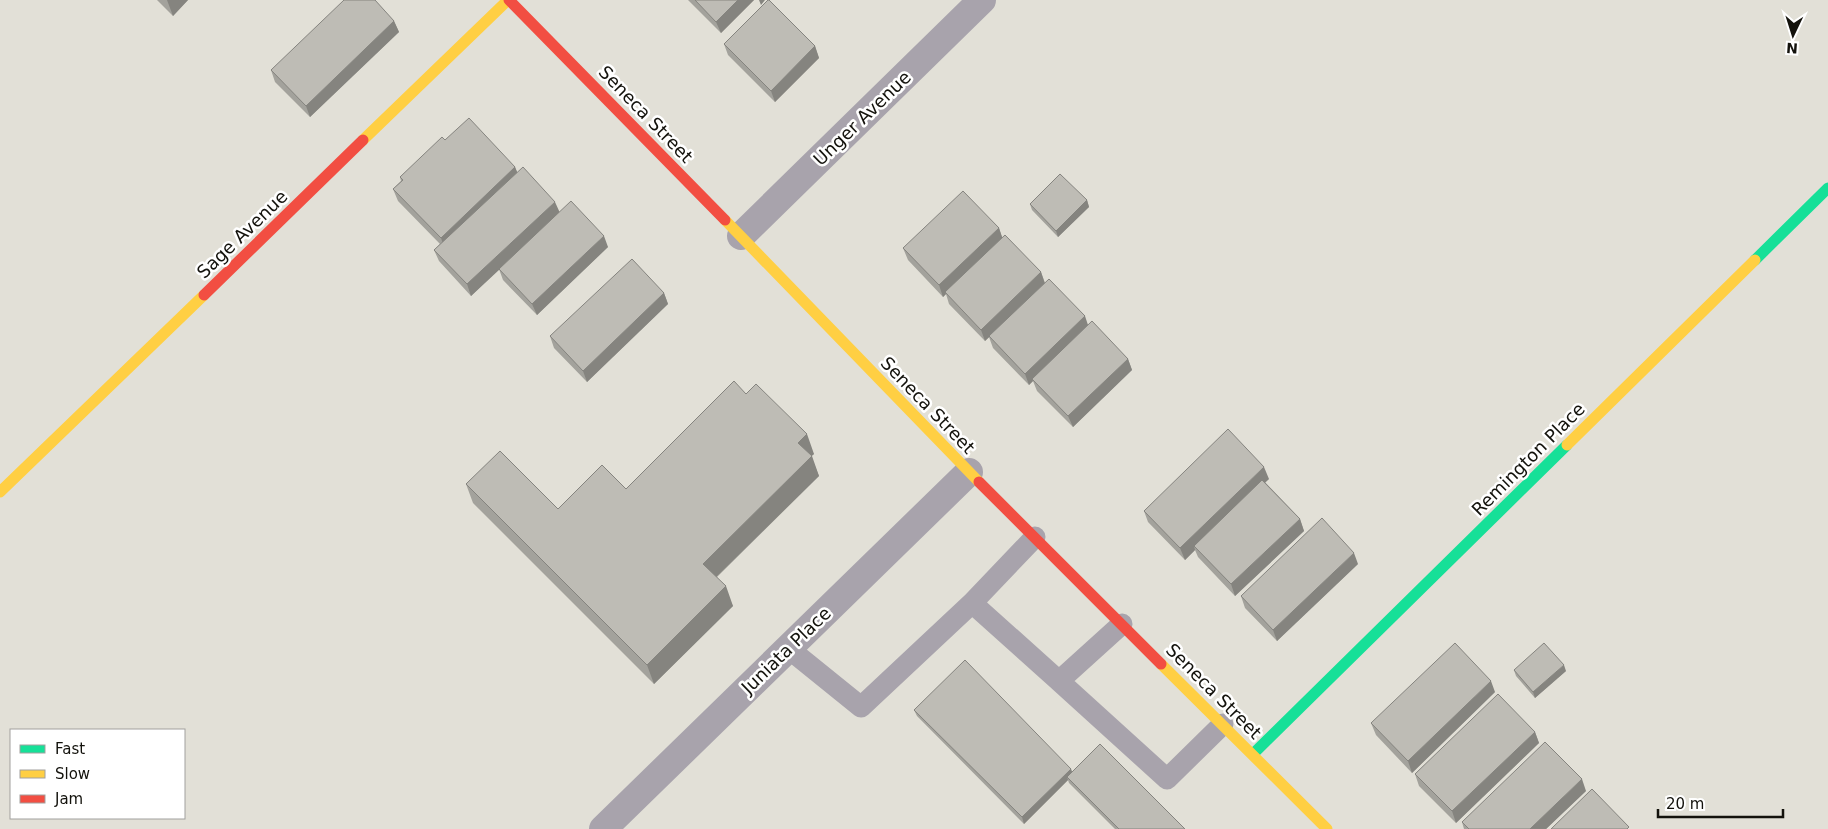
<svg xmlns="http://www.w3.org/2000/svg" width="1828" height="829" font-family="'DejaVu Sans',sans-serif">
  <rect width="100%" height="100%" fill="#e2e0d7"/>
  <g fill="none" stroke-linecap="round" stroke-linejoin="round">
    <path stroke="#a8a3ac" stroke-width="21" d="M972 603 1035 537
      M788 648 861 707 972 603 1059 681 1122 624
      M1059 681 1167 779 1223 724"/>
    <path stroke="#a8a3ac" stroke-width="28" d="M741 236 982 0
      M603 829 969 472"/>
    <path stroke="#16e098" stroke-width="11" d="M1755 260 1828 188
      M1253 754 1567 445"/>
    <path stroke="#ffcf43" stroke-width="11" d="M363 140 508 0
      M725 220 979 482
      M1567 445 1755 260
      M0 492 204 295
      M1161 664 1327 829"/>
    <path stroke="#f24e42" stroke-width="11" d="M509 0 725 220
      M204 295 363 140
      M979 482 1161 664"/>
  </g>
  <path fill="#a3a29c" d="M157 0H188L173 16Z
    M688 0H754L721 33Z
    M394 21 399 32 310 117 275 82 271 70Z
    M724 44 815 46 819 58 775 102 728 55Z
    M445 140 515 167 517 172 559 212 608 247 537 315 503 280 499 269 471 296 439 261 434 250 440 244 398 201 393 189 401 181 400 177Z
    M1087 200 1089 207 1058 237 1032 210 1030 204Z
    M999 228 1002 237 1041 272 1045 283 1088 325 1128 359 1132 370 1073 427 1037 391 1033 381 1029 385 993 348 989 337 985 341 949 304 946 294 943 297 908 260 903 248Z
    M664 293 668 304 587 382 554 348 550 336Z
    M746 394 814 454 811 456 819 476 717 577 733 606 654 684 473 503 466 484 558 509 626 489Z
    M1269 479 1265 482 1300 519 1304 531 1235 596 1198 557 1195 550 1185 560 1148 522 1144 511Z
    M1358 564 1277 641 1245 608 1241 596Z
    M1514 670 1566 671 1535 698 1516 676Z
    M1495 692 1412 773 1376 735 1371 723Z
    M914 710 1071 769 1072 772 1185 829H1115L1069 783 1068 780 1024 824 917 716Z
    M1535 732 1539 743 1456 823 1419 786 1415 774Z
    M1586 791 1546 829H1464L1462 822Z"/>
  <path fill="#85847f" d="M167 0H188L173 16Z
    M738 0H754L721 33 716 22Z
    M759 0H765L761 5Z
    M394 21 399 32 310 117 306 106Z
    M815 46 819 58 775 102 771 91Z
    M515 167 520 179 445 250 441 238Z
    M1087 200 1089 207 1058 237 1056 231Z
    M555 202 560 213 471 296 467 284Z
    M999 228 1003 240 945 292 946 294 943 297 939 285Z
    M604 236 608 247 537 315 532 304Z
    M1041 272 1045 284 985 341 981 330Z
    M664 293 668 304 587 382 583 371Z
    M1085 316 1089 328 1032 379 1033 381 1029 385 1025 374Z
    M1128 359 1132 370 1073 427 1068 416Z
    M807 434 814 454 805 462 798 443Z
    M812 456 819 476 710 583 703 564Z
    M1264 467 1269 479 1197 548 1194 546 1195 550 1185 560 1180 548Z
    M1300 519 1304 531 1235 596 1231 584Z
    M1354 553 1358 564 1277 641 1273 630Z
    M726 586 733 606 654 684 647 665Z
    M1564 665 1566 671 1535 698 1533 692Z
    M1491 681 1495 692 1412 773 1408 761Z
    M1535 732 1539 743 1456 823 1452 811Z
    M1071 769 1073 775 1067 777 1068 780 1024 824 1022 817Z
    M1582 779 1586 791 1546 829H1530Z"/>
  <path fill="#bebcb5" stroke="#85847f" d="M344 0H375L394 21 306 106 271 70Z
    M695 0H738L716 22Z
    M768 0H769L815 46 771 91 724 44Z
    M469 118 515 167 441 238 393 189 403 180 400 177 442 137 445 140Z
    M523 167 555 202 467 284 434 250Z
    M1060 174 1087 200 1056 231 1030 204Z
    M963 191 999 228 939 285 903 248Z
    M571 201 604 236 532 304 499 269Z
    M1005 235 1041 272 981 330 945 292Z
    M632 259 664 293 583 371 550 336Z
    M1049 279 1085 316 1025 374 989 336Z
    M1092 321 1128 359 1068 416 1032 379Z
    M734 381 746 394 756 384 807 434 798 443 812 456 703 564 726 586 647 665 466 484 500 451 558 509 602 465 626 489Z
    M1228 429 1264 467 1180 548 1144 511Z
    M1262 480 1300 519 1231 584 1194 546Z
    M1322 518 1354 553 1273 630 1241 596Z
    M1455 643 1491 681 1408 761 1371 723Z
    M1544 643 1564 665 1533 692 1514 670Z
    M965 660 1071 769 1022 817 914 710Z
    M1498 694 1535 732 1452 811 1415 774Z
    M1545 742 1582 779 1530 829H1469L1462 822Z
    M1100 744 1185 829H1119L1067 777Z
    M1592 789 1629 827 1627 829H1551Z"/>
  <g text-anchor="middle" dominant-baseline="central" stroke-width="5" stroke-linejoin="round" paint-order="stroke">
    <g font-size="18" fill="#13120c" stroke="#fff">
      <text transform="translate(646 114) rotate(46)">Seneca Street</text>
      <text transform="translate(862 118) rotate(-44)">Unger Avenue</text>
      <text transform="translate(242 234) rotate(-44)">Sage Avenue</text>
      <text transform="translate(928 405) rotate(46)">Seneca Street</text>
      <text transform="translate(1528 459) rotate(-45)">Remington Place</text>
      <text transform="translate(786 650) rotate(-44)">Juniata Place</text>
      <text transform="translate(1214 691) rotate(45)">Seneca Street</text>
    </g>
  </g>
  <rect x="10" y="729" width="175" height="90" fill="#ffffff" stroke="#a1a09e"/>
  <rect x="20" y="745" width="25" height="8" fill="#16e098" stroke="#a1a09e"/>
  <text x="55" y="754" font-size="15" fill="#13120c">Fast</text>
  <rect x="20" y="770" width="25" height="8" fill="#ffcf43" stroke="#a1a09e"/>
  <text x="55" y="779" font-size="15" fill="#13120c">Slow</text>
  <rect x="20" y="795" width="25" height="8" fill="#f24e42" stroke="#a1a09e"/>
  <text x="55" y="804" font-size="15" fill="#13120c">Jam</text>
  <g transform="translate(1793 35) rotate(184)" stroke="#ffffff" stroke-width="4" paint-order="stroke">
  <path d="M0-4L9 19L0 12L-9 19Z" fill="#13120c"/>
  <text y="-8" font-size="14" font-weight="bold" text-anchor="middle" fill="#13120c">N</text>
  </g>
  <path d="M1658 809v8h125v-8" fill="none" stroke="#13120c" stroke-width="2.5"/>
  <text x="1666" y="809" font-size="15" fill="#13120c" stroke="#ffffff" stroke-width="4" paint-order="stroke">20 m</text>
</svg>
